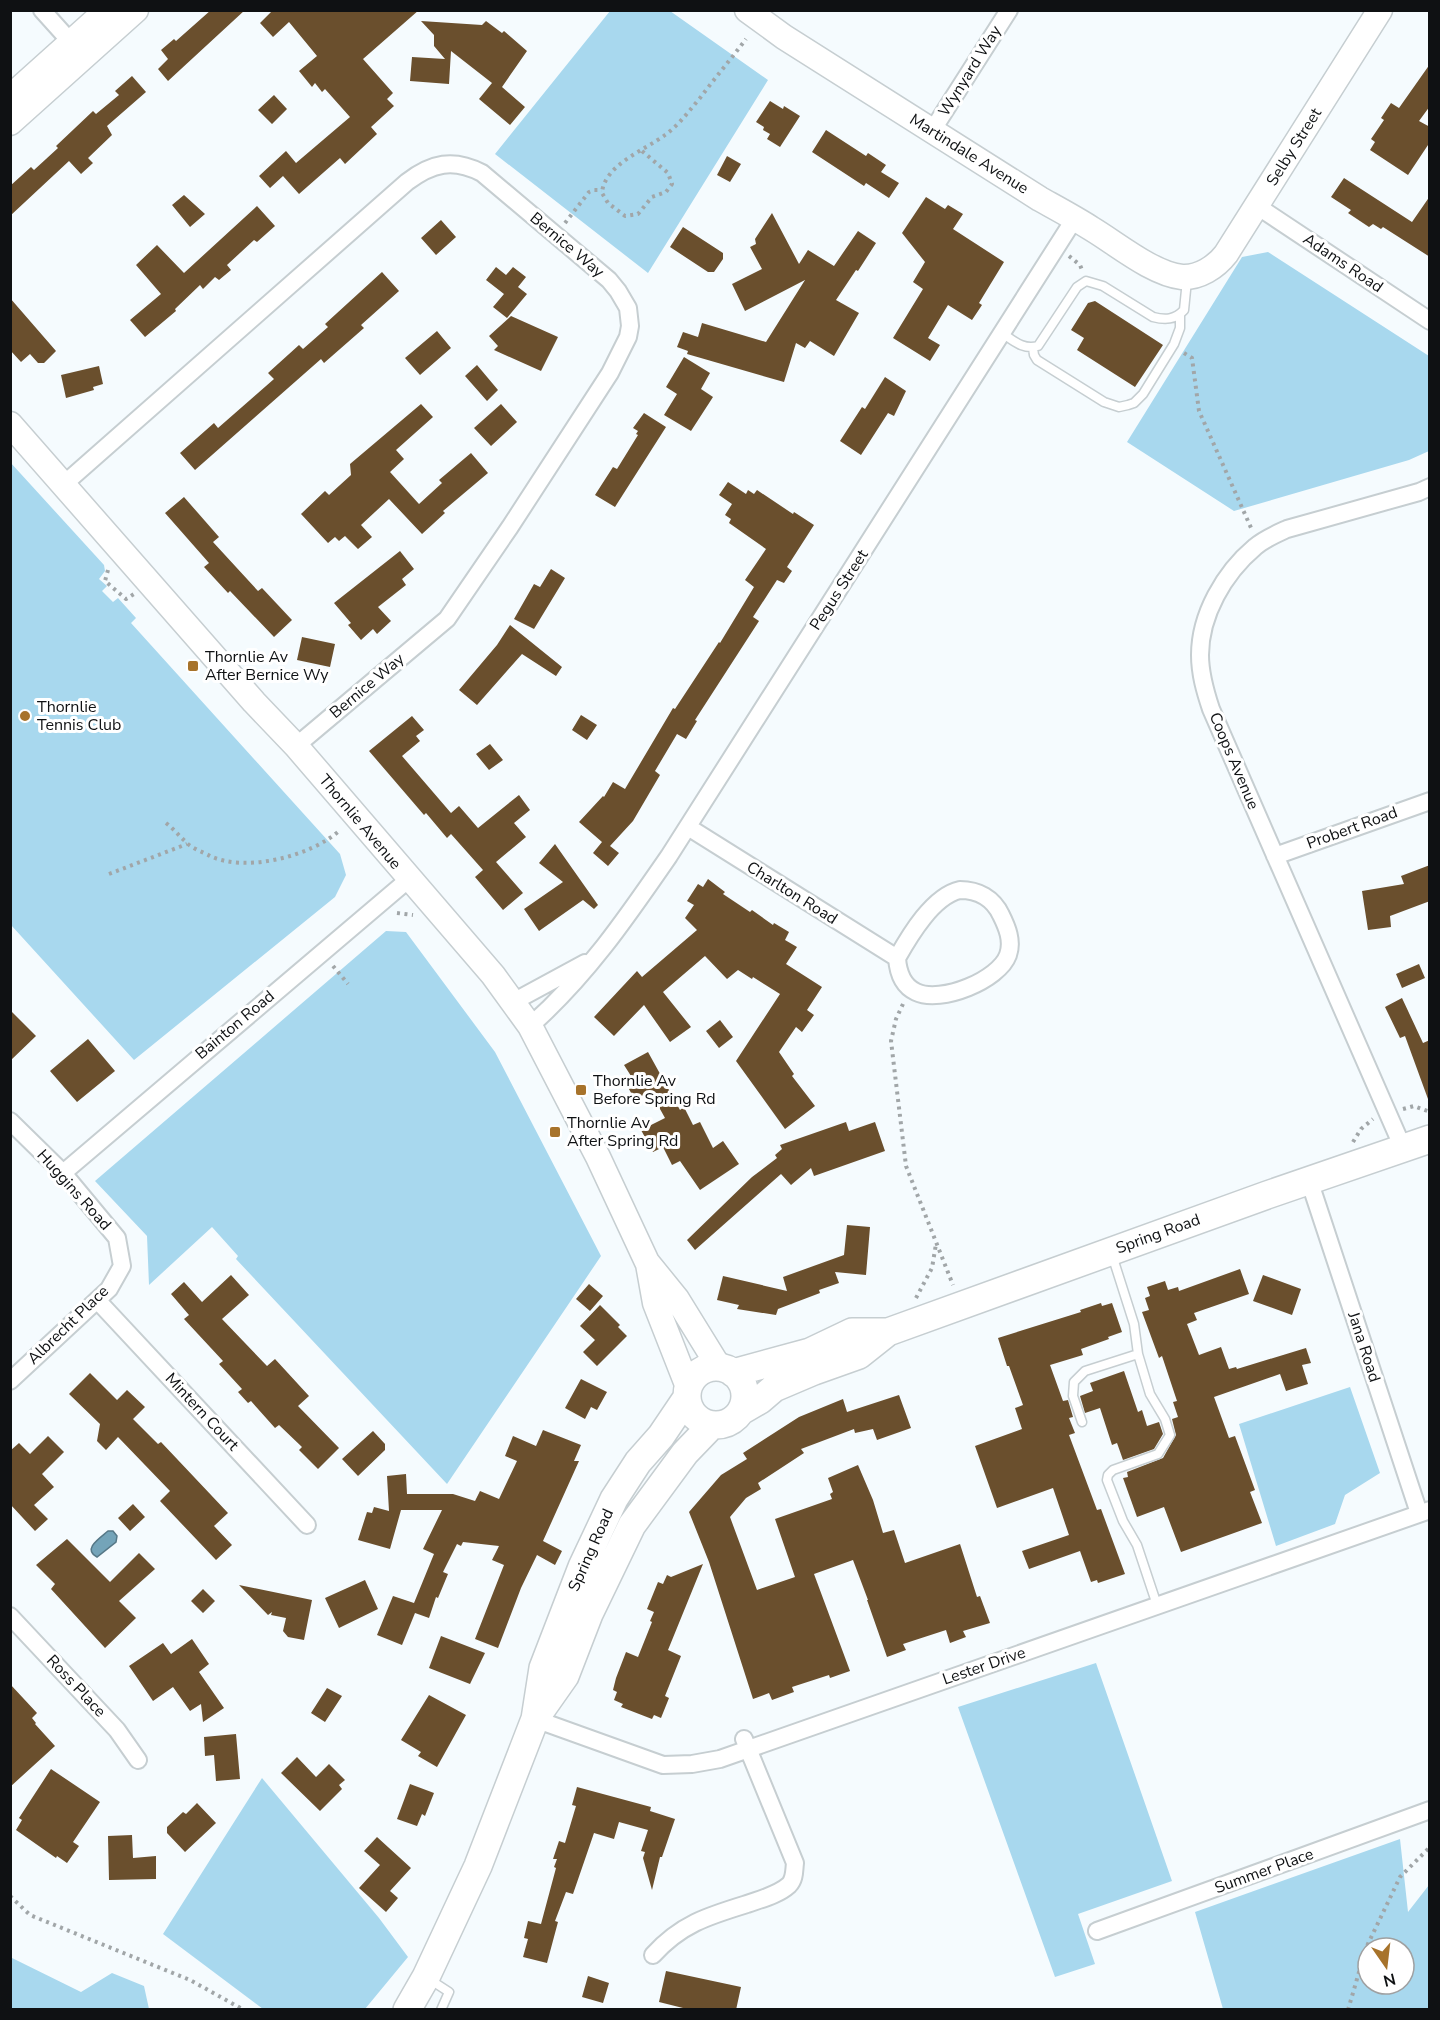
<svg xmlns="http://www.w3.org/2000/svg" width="1440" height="2020" font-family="'Nunito Sans',sans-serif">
  <rect width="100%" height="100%" fill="#f5fbfe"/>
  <path fill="#a8d8ee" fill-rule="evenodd" d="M610 11H670L768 80 648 273 495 154Z
    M1268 252 1429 356V451L1409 460 1234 511 1127 442 1242 257Z
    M10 462 104 565 105 571 99 579 107 586 102 591 113 602 118 598 136 618 131 623 340 854 346 875 335 897 134 1060 11 925Z
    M386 931 406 932 495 1052 601 1256 447 1484 236 1259 238 1256 212 1227 149 1285 147 1236 95 1181Z
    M1350 1387 1380 1473 1345 1495 1335 1524 1276 1546 1239 1424Z
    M1096 1663 1172 1881 1078 1914 1095 1964 1055 1977 958 1707Z
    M262 1778 379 1918 408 1957 365 2009H263L163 1934Z
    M1400 1839 1408 1912 1429 1885V2009H1223L1195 1912ZM1368 1948H1404V1984H1368Z
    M10 1957 81 1992 112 1973 144 1986 149 2009H11Z"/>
  <path fill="#74a4b9" stroke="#567887" stroke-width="1.5" d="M108 1531H113L117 1536 116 1542 97 1557C82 1549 100 1538 108 1531Z"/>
  <path fill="#6a4f2d" d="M211 10H245L168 81 158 69 168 59 161 50 174 39 176 41Z
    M273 10H419L363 59 393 93 387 99 394 106 371 127 377 134 345 164 340 158 299 194 283 176 270 188 259 176 286 151 296 163 350 117 325 89 322 92 315 83 312 87 299 71 317 56 289 22 273 37 260 23Z
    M421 21 482 25 486 21 502 33 504 31 527 51 502 87 525 107 510 125 479 99 492 83 451 51 449 84 410 81 412 57 445 59 434 46V35Z
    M1430 64V106L1419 121 1430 127V142L1408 175 1370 150 1375 142 1371 139 1384 120 1381 118 1391 103 1399 108Z
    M132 76 146 92 107 126 112 135 88 158 93 163 81 174 69 161 10 216V186L31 167 34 170 58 148 56 146 93 111 96 114 119 95 115 91Z
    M274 95 287 109 272 124 258 110Z
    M770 101 783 109 784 106 800 116 780 147 767 139 770 134 763 130 764 127 756 122Z
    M826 130 866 156 868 153 886 165 881 172 899 183 889 198 866 183 864 186 812 152Z
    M727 156 741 164 730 182 717 175Z
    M1344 178 1412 222 1430 196V257L1383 227 1381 229 1373 224 1369 227 1348 213 1351 210 1331 197Z
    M184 195 205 214 190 227 172 205Z
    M926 197 945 209 948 205 963 214 953 229 1004 262 979 303 982 305 972 320 948 305 928 338 940 345 930 361 893 338 923 289 913 282 925 262 902 233Z
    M257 206 275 226 257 242 254 240 227 265 231 270 219 280 215 277 203 289 200 285 175 309 176 311 145 337 130 320 161 294 136 265 157 245 184 273Z
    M772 213 799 264 808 250 834 266 858 231 876 243 858 271 856 270 836 300 859 313 834 356 810 341 805 348 796 343 784 382 687 354 688 351 677 347 683 332 698 337 702 323 766 342 805 280 745 311 732 284 762 269 750 247 756 244 755 239Z
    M441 220 456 237 436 255 421 238Z
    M683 227 723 253V259L714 272H708L670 247Z
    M496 267 506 275 513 267 526 277 518 287 527 294 507 318 493 307 504 294 486 280Z
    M382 272 399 291 361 325 364 328 324 363 321 359 195 470 180 453 214 423 218 428 274 379 268 373 299 345 303 349 328 327 325 324Z
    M10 298 56 351 44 363H38L30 354 21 362 10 350Z
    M1095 301 1163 345 1135 387 1077 350 1084 338 1071 330 1088 303Z
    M511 316 558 337 541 371 494 350 498 346 489 336Z
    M437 331 451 348 420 375 405 358Z
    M684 357 710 373 701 389 713 397 691 431 664 415 677 394 666 387Z
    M477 365 498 390 487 401 465 376Z
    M99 366 103 384 93 387 94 390 66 398 61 375Z
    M885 377 906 391 894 416 888 413 861 455 840 441 862 407 865 409Z
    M421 404 433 417 396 450 404 459 390 472 419 504 442 483 439 480 471 453 488 473 443 511 445 513 422 534 389 499 361 525 372 537 358 549 345 536 339 541 335 537 328 543 301 514 325 491 329 495 351 475 350 464Z
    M501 404 517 422 491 446 474 428Z
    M644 413 666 427 615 507 595 495 613 467 617 469 638 435 636 434 638 431 633 428Z
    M728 482 746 494 748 490 754 494 757 490 793 514 794 512 814 525 787 567 792 571 784 583 777 580 753 617 759 621 695 720 697 721 686 739 677 734 655 771 660 775 633 821 610 846 619 853 608 866 593 853 602 842 579 822 603 796 604 797 613 782 625 789 673 708 675 709 719 642 720 643 754 587 745 580 766 549 729 523 731 519 725 515 732 504 719 495Z
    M184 497 219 537 213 542 258 591 262 588 292 620 274 637 230 591 228 593 204 567 209 563 165 513Z
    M400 551 414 569 402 579 406 585 378 607 391 621 377 634 373 629 361 640 348 625 351 623 334 603Z
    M551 569 565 578 534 629 514 619 534 584 540 587Z
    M510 625 562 667 556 676 522 654 477 705 459 690 497 645Z
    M302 637 335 644 330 667 297 660Z
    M581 715 597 725 587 740 572 730Z
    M412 716 424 730 416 736 420 741 402 756 451 813 459 806 478 828 519 795 530 810 514 823 526 837 496 862 523 893 503 910 475 877 483 870 451 834 447 838 426 813 424 815 369 751Z
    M490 744 503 760 489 770 476 754Z
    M555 844 598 905 594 909 583 900 539 931 524 909 563 882 539 863Z
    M1430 865V901L1390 916 1391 927 1368 930 1362 891 1404 884 1401 876Z
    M708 879 725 892 723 894 750 912 752 910 773 925 774 923 789 932 785 940 797 947 786 964 822 987 807 1010 814 1015 802 1032 796 1027 779 1052 794 1074 792 1076 815 1106 785 1129 736 1061 780 994 753 977 752 979 738 970 727 979 705 956 663 992 691 1027 670 1042 644 1005 614 1036 594 1017 637 971 642 977 697 930 685 918 694 905 687 901 698 884 703 887Z
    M1419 964 1425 978 1402 988 1396 974Z
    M1402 998 1423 1043 1430 1040V1099H1428L1405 1036 1400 1038 1385 1007Z
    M10 1010 36 1036 10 1061Z
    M720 1020 733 1037 719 1048 706 1031Z
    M88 1039 115 1071 77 1102 50 1071Z
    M648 1052 680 1110 684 1107 693 1125 700 1122 713 1148 723 1141 739 1164 700 1190 680 1161 672 1165 663 1147 653 1152 641 1130 665 1118 650 1091 635 1100 624 1080 631 1076 624 1065Z
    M846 1122 849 1131 875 1122 885 1151 814 1176 811 1168 791 1185 781 1174 695 1250 687 1240 752 1177 777 1158 775 1155 782 1149 780 1145Z
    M847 1225 870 1227 866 1275 835 1272 839 1283 819 1290 820 1293 778 1309 776 1315 737 1309 739 1305 717 1300 723 1276 787 1291 783 1277 844 1255Z
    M1240 1269 1249 1294 1194 1313 1197 1320 1187 1324 1199 1355 1221 1347 1229 1369 1236 1367 1237 1369 1306 1348 1311 1363 1302 1365 1308 1384 1286 1391 1280 1374 1214 1397 1229 1438 1235 1436 1255 1490 1250 1492 1262 1523 1181 1552 1164 1507 1137 1517 1123 1478 1128 1477 1127 1472 1163 1458 1176 1435 1172 1419 1178 1417 1173 1402 1177 1401 1162 1356 1159 1358 1142 1312 1149 1310 1145 1298 1150 1296 1147 1287 1165 1281 1168 1290 1178 1287 1179 1291Z
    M231 1275 249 1295 222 1319 267 1366 275 1359 309 1396 298 1406 339 1448 318 1469 299 1450 302 1447 279 1425 275 1428 251 1401 248 1403 238 1392 242 1389 219 1364 223 1361 184 1319 189 1315 171 1294 184 1282 202 1302Z
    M1263 1275 1301 1289 1292 1315 1253 1301Z
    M589 1284 603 1296 590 1311 576 1299Z
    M1101 1303 1102 1306 1112 1303 1122 1332 1108 1337 1109 1339 1081 1349 1083 1355 1050 1365 1063 1401 1068 1400 1073 1417 1069 1418 1075 1433 1069 1435 1097 1510 1101 1509 1125 1574 1098 1583 1097 1580 1091 1582 1080 1551 1029 1569 1022 1551 1069 1535 1053 1488 997 1508 975 1446 1022 1429 1015 1408 1023 1405 1009 1366H1007L998 1338 1081 1312 1080 1310Z
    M600 1305 620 1325 618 1327 627 1336 597 1366 583 1352 595 1340 580 1326Z
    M1124 1371 1138 1412 1142 1410 1147 1426 1159 1422 1163 1434 1154 1449 1123 1460 1117 1443 1112 1445 1100 1408 1085 1413 1080 1396 1093 1391 1090 1383Z
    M90 1373 117 1400 127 1390 145 1407 133 1419 158 1444 161 1442 228 1513 214 1526 232 1545 216 1560 160 1501 170 1491 118 1437 106 1450 97 1441 100 1424 69 1394Z
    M581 1379 607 1392 597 1410 591 1407 585 1419 565 1408Z
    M899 1395 911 1428 877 1440 873 1429 855 1433 854 1429 801 1449 804 1453 758 1483 761 1489 746 1498 730 1517 757 1590 795 1577 775 1519 832 1499 830 1494 833 1492 828 1478 858 1465 873 1500 883 1533 894 1530 905 1563 960 1544 977 1597 980 1596 990 1623 963 1631 966 1637 950 1643 946 1630 903 1644 906 1650 887 1657 867 1600H868L853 1560 814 1574 850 1671 830 1678 829 1675 792 1687 794 1692 772 1700 769 1693 753 1699 709 1562 689 1512 721 1475 747 1459 743 1453 799 1417 843 1399 847 1412Z
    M543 1430 581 1445 574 1461H579L543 1541 562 1551 555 1565 537 1555 521 1588 498 1648 475 1639 504 1565 492 1560 499 1546 463 1542 461 1546 457 1544 443 1572 448 1574 438 1598 436 1597 429 1618 415 1613 402 1645 377 1635 393 1596 414 1603 434 1554 423 1549 442 1510H401L390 1549 358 1540 367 1512 372 1513 374 1507 389 1511 387 1476 406 1474 407 1494H453L475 1501 480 1491 499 1499 517 1461 505 1456 513 1436 536 1446Z
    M373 1431 385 1444V1450L358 1476 342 1459Z
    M48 1436 64 1452 42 1474 54 1487 34 1505 48 1519 35 1531 10 1504V1451L19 1443 30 1454Z
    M133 1504 145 1517 130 1531 118 1518Z
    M67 1539 110 1582 139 1553 155 1569 119 1601 136 1618 105 1648 51 1589 55 1584 36 1565Z
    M703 1564 668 1650 681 1656 665 1696 669 1698 661 1718 654 1715 652 1719 621 1707 623 1704 614 1700 617 1692 613 1690 616 1678 626 1652 638 1657 652 1622 650 1621 654 1612 647 1609 658 1582 663 1584 667 1575 671 1577Z
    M365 1580 378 1609 339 1628 325 1598Z
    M239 1585 312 1600 304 1640 288 1637 283 1631 286 1618 271 1615 272 1612 268 1615Z
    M203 1589 215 1601 203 1613 191 1601Z
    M441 1636 485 1653 470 1684 429 1668Z
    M192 1639 209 1664 199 1672 224 1708 203 1722 201 1704 190 1711 173 1687 153 1701 129 1666 163 1643 171 1654Z
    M10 1684 37 1713 32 1718 36 1723 35 1724 55 1746 10 1787Z
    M327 1688 342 1696 325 1722 311 1713Z
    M429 1695 466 1715 437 1767 418 1756 421 1752 401 1740Z
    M236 1734 240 1779 216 1781 214 1755 205 1756 204 1737Z
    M297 1757 316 1777 329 1764 345 1780 339 1785 342 1789 320 1811 281 1773Z
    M51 1769 100 1802 73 1842 79 1846 67 1863 57 1856 56 1858 16 1830 22 1820 19 1818Z
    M410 1784 434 1793 425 1816 422 1814 417 1826 397 1819Z
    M577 1787 651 1807 650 1811 675 1819 662 1857H660L652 1890 643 1858 645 1852 641 1851 648 1830 619 1822 614 1839 594 1833 573 1894 566 1892 555 1921 558 1922 547 1963 523 1957 528 1939 524 1938 528 1921 541 1924 556 1868 554 1867 557 1859H553L559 1841 565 1843 576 1806 572 1805Z
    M197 1803 216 1823 185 1852 167 1833V1827L183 1812 186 1814Z
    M132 1835 133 1858 156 1856V1879L109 1880 108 1836Z
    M377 1837 411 1868 390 1891 398 1898 386 1912 359 1888 380 1865 364 1851Z
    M666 1971 741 1987 736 2010H691L659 2002Z
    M588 1976 609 1983 603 2003 582 1997Z"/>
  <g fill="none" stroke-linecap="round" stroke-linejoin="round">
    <g stroke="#c6ced1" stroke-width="11">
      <path id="lane" d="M1002 333C1014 341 1023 350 1038 346L1077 287 1086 281 1103 286 1153 317C1165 320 1175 320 1184 310L1187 280
        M1033 348 1034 355 1037 360 1104 402 1119 407 1128 405 1134 403 1143 394 1174 344 1180 328V314
        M1112 1255 1134 1324 1138 1354 1150 1394 1165 1419 1170 1435 1158 1454 1113 1470 1108 1475 1107 1480 1123 1521 1137 1545 1157 1605
        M1082 1422 1073 1396 1074 1382 1085 1371 1138 1354
        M429 1979 449 1992 441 2010"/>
    </g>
    <g stroke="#c6ced1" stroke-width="20">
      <path id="street" d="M42 10 78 50
        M932 131 1009 10
        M1257 206 1430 321
        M63 485 407 182C432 163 453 158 482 173L609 280 618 291 628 308 630 326 628 337 610 373 510 527 447 619 296 746
        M688 827 897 958
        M1275 856 1430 801
        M960 890C978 890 993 898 1001 915 1007 927 1013 941 1008 955 999 980 941 1004 916 992 903 986 898 972 897 958 910 935 933 896 960 890Z
        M513 1002 585 963
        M530 1026C586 977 627 917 669 856L1075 218
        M10 1121 63 1173 117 1238 122 1266 109 1289 10 1381
        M1403 1148 1211 709C1205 691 1200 674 1200 655 1200 615 1224 573 1255 547 1264 539 1276 534 1287 529L1419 492 1430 487
        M63 1173 409 879
        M1309 1180 1419 1513
        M97 1300 307 1525
        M10 1616 117 1730 138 1760
        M535 1719 663 1765 692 1764 720 1759 1430 1510
        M1097 1931 1430 1810
        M653 1955C681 1924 708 1916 747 1904 761 1899 778 1895 789 1885 795 1879 794 1870 795 1863L744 1739"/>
    </g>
    <g stroke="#c6ced1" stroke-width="27">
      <path id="secondary" d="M747 10 784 37 1040 199C1058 209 1075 218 1092 229 1117 244 1153 274 1182 277 1199 278 1216 267 1226 254L1380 10
        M10 97 107 10
        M10 123 136 10
        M10 424 254 702 296 746 493 975 530 1026 598 1157 647 1262 677 1299 719 1367
        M648 1264 655 1303 688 1387"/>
    </g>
    <g stroke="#c6ced1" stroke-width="30">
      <path id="primary" d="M687 1396a29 29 0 1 1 58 0a29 29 0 1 1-58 0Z
        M733 1373 810 1352 852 1332H888L1267 1195 1430 1139
        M741 1411 760 1400 774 1388 814 1371 859 1355 888 1332
        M539 1713 565 1676 589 1614 632 1525 685 1453 712 1425
        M407 2010 426 1977 478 1866 535 1719 543 1668 582 1567 614 1499 638 1462 661 1436 686 1399"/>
    </g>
    <path stroke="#a1a6a8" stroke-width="4" stroke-dasharray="3 4.5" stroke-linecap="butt" d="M642 151 668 173 672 184 666 192 652 197 638 214 625 216 608 203 602 193C604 165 645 150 665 135 679 125 689 111 700 98 715 78 731 59 746 39
      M565 223 589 192 594 190H602
      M1069 256 1080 265 1082 270
      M1184 353 1192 358 1199 411 1252 530
      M108 570 105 581 126 599 134 594
      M166 823C174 829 179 836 186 842 191 848 203 852 210 856 246 873 312 856 340 830
      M109 874 187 844
      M397 913 413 915
      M333 966 348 984
      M903 1004 896 1019 891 1041 906 1166 953 1285
      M1403 1109 1414 1106 1430 1112
      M1353 1142 1361 1129 1373 1119
      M916 1298 932 1268 936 1244
      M10 1896 30 1915 190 1980 244 2010
      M1348 2010 1366 1948 1400 1877 1430 1847"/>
    <use href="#lane" stroke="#fff" stroke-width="8"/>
    <use href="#street" stroke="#fff" stroke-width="16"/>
    <use href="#secondary" stroke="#fff" stroke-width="24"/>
    <use href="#primary" stroke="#fff" stroke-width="27"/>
  </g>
  <g fill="#a7732b" stroke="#fff" stroke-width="2">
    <rect x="187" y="660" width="12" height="12" rx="3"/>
    <circle cx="25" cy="716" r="6"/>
    <rect x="575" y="1084" width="12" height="12" rx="3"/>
    <rect x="549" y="1126" width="12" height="12" rx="3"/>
  </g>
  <g text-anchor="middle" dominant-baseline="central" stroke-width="6" stroke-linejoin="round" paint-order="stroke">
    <g font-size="16" fill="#0f1113" stroke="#fff">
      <text transform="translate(970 71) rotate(-58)">Wynyard Way</text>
      <text transform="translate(1294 147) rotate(-58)">Selby Street</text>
      <text transform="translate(969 154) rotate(32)">Martindale Avenue</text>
      <text transform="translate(567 245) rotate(40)">Bernice Way</text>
      <text transform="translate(1343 263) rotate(34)">Adams Road</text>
      <text transform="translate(839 590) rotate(-57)">Pegus Street</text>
      <text transform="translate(367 686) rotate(-40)">Bernice Way</text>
      <text transform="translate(1234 761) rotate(67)">Coops Avenue</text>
      <text transform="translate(360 822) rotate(50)">Thornlie Avenue</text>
      <text transform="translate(1352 828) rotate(-20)">Probert Road</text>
      <text transform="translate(792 893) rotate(32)">Charlton Road</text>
      <text transform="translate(235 1025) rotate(-40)">Bainton Road</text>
      <text transform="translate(74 1190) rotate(48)">Huggins Road</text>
      <text transform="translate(1158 1234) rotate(-20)">Spring Road</text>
      <text transform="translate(68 1325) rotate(-44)">Albrecht Place</text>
      <text transform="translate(1364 1347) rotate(72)">Jana Road</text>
      <text transform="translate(202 1412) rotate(47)">Mintern Court</text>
      <text transform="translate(591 1550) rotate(-66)">Spring Road</text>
      <text transform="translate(984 1666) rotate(-19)">Lester Drive</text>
      <text transform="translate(76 1686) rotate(47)">Ross Place</text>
      <text transform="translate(1264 1871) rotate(-20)">Summer Place</text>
    </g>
    <g font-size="16" fill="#0f1113" stroke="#fff" text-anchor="start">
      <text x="205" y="657">Thornlie Av<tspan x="205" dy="18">After Bernice Wy</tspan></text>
      <text x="37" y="707">Thornlie<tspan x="37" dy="18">Tennis Club</tspan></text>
      <text x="593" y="1081">Thornlie Av<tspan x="593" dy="18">Before Spring Rd</tspan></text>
      <text x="567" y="1123">Thornlie Av<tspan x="567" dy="18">After Spring Rd</tspan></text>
    </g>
  </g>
  <rect width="1440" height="2020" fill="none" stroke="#0f1113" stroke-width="24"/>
  <g transform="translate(1386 1966) rotate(166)"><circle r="28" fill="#ffffff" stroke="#9fa0a1" stroke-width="1.5"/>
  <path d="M0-4.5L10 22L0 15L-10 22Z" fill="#a7732b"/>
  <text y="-9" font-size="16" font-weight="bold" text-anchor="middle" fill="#0f1113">N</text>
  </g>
</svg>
